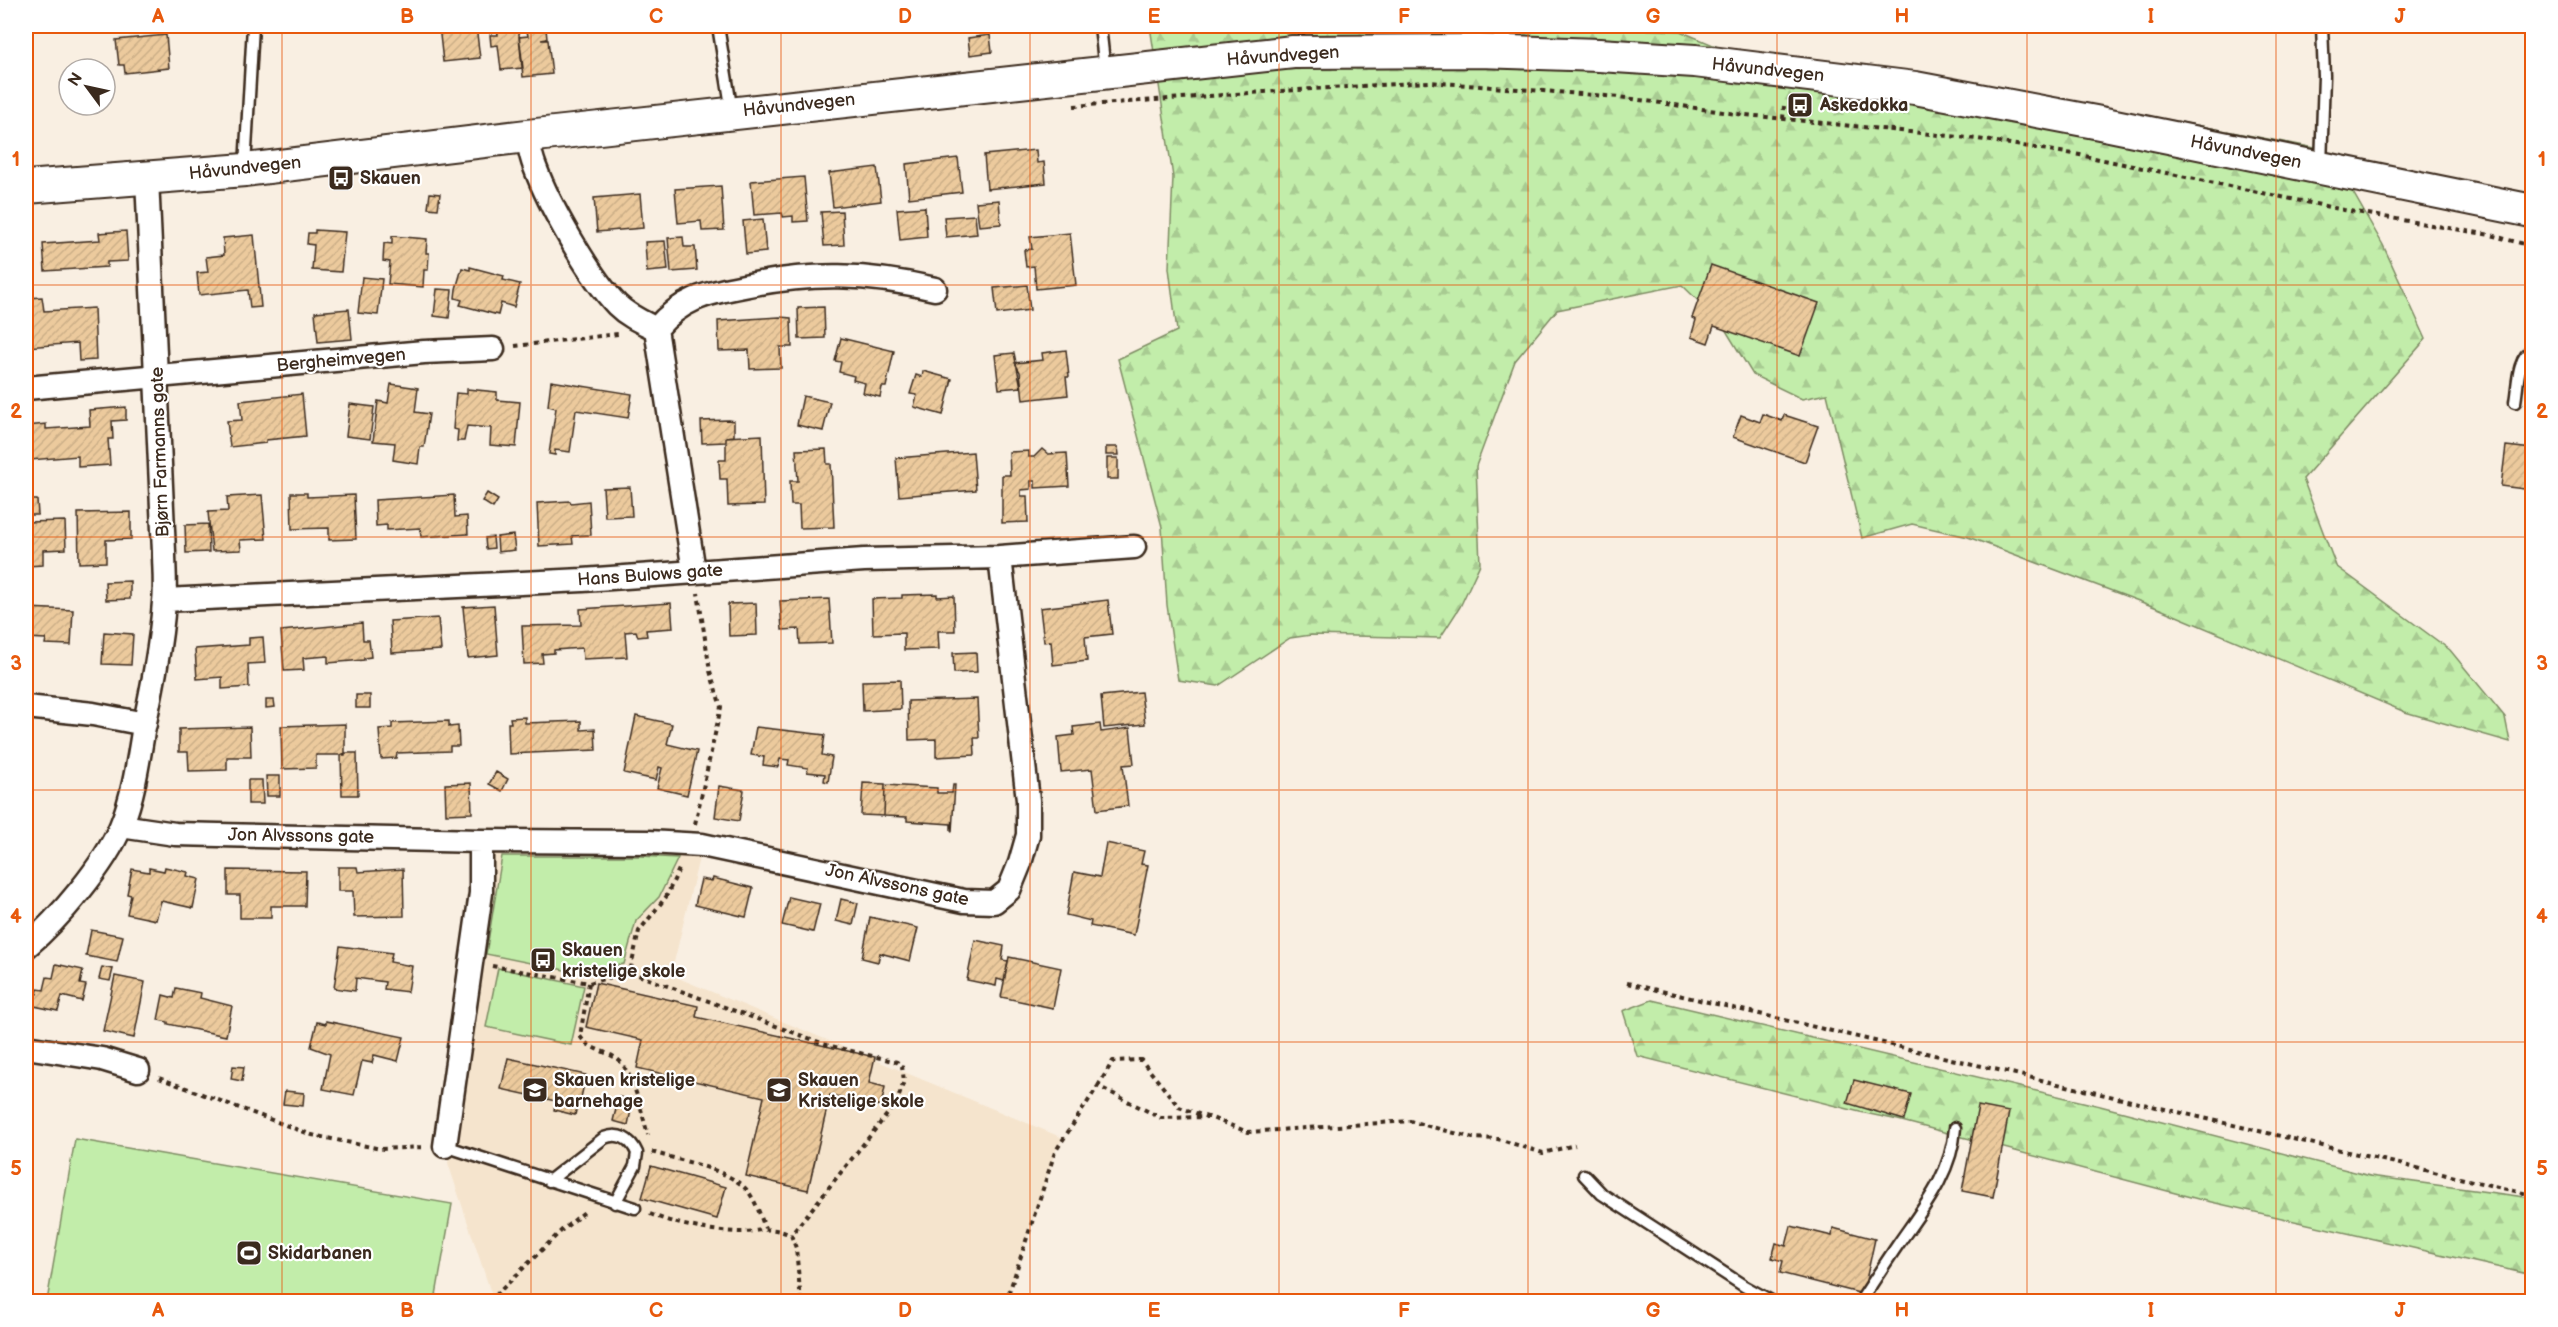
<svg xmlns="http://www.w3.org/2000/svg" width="2558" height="1327" font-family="'Balsamiq Sans',sans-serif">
  <defs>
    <pattern id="forest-firs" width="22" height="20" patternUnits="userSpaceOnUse" patternTransform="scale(1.5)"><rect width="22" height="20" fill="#c2edaa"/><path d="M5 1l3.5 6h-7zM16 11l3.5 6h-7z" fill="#a8cb92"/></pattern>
    <pattern id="building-hatch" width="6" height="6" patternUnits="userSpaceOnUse" patternTransform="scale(1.5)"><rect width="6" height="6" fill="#ecca9d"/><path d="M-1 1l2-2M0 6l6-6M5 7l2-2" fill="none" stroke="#cbae87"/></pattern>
  </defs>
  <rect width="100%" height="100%" fill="#f9efe2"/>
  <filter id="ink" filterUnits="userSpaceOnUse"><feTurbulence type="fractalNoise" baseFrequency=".0167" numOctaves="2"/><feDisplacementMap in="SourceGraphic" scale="12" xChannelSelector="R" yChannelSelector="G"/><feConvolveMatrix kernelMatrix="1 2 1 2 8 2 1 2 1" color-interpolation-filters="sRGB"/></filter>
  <g filter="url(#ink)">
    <path fill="#f5e4cd" d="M702 845 671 975 1063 1138 1055 1152 1006 1302H801L800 1296 493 1299 448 1163 471 1025 494 853Z"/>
    <path fill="url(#forest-firs)" stroke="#7e8c64" stroke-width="1.5" d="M1150 26H1564L1680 31 1732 53 1870 66 2072 101 2320 149 2347 182 2383 245 2426 339 2303 479 2336 566 2450 650 2505 717 2510 742 2405 712 2160 609 1968 537 1912 524 1862 538 1827 394 1802 399 1753 375 1722 324 1682 285 1557 310 1515 361 1476 466 1480 564 1460 607 1440 638 1311 635 1290 638 1218 686 1178 680 1167 605 1162 527 1118 359 1177 331 1169 268 1173 177Z
      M1652 1000 2100 1106 2370 1176 2532 1198V1275L2198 1199 1898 1120 1860 1112 1637 1056 1623 1011Z"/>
    <path fill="#c2edaa" stroke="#7e8c64" stroke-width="1.5" d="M502 856H641L678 858 659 897 636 921 624 964 579 973 486 954Z
      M498 968 584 986 571 1045 486 1027Z
      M75 1139 452 1204 435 1301H47Z
      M770 1298V1302L686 1301Z"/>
    <path fill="url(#building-hatch)" stroke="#3b2a1e" stroke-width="1.5" d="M439 26H476L480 58 443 62Z
      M497 26H518L523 68 501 70 498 45 491 46 490 35H498Z
      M546 29 547 39 541 40H548L552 74 523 77 519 37 528 36 527 31Z
      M166 35 169 68 125 73 124 65H119L116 40Z
      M990 35 992 52 970 55 968 38Z
      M1036 150 1037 163 1044 162 1046 183 987 189 984 155Z
      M958 158 962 192 909 198 906 164Z
      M877 167 881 201 833 207 829 173Z
      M804 177 808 221 793 222V216L783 217 782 213 754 215 751 181Z
      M721 186 724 230 702 231 701 221 678 223 675 189Z
      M430 193 440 194 438 209 428 208Z
      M640 194 643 228 597 232 594 198Z
      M999 200 1001 224 979 226 976 202Z
      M925 207 927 237 900 240 897 209Z
      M842 211 844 245 824 246 821 212Z
      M975 215 977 234 946 237 944 217Z
      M763 219 766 252 746 254 743 221Z
      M315 230 345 232 341 272 312 270 314 245 307 244 308 233H315Z
      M126 231 128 261 107 262V267L45 271 43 244 100 240 99 233Z
      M1070 233 1076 285 1036 289 1034 266 1026 267 1024 250 1032 249 1030 237Z
      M254 235 261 307 250 308 248 290 199 295 197 273 208 272 206 257 224 255 223 238Z
      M392 236 427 239 426 253H429L428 270H424L423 287 388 284 390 262 383 261 384 243 392 244Z
      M683 237 684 247H695L697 270 671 272 668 238Z
      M665 241 668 270 647 272 645 242Z
      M1711 265 1819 303 1800 356 1714 326 1708 343 1691 337 1696 320 1692 318Z
      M470 267 504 276 503 280 520 284 514 307 501 303 498 315 460 305 462 300 455 298 456 289 462 268 470 270Z
      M362 277 382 279 378 315 358 313Z
      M1027 285 1030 310 997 314 994 288Z
      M437 289 452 290 449 318 434 316Z
      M42 297 44 311 94 308 96 360 79 361 78 343 26 347V298Z
      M824 307 825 338 799 339 798 308Z
      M349 309 352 339 318 342 315 312Z
      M780 317 791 318 792 347H780L781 368 750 369 749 350 719 351 718 321Z
      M841 338 894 351 886 387H882L880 397 863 393 865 383 853 380 854 376 839 372 841 362 835 361Z
      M1066 350 1069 377H1066L1068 395 1023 400 1020 372 1015 363 1043 360 1042 353Z
      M1014 353 1021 387 999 389 995 355Z
      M923 371 952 379 943 415 914 407 917 395 910 394 916 375 922 377Z
      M551 381 632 394 628 418 576 410 570 452 555 450V455L549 454 556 408 548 406Z
      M391 384 418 388 415 412 429 414 424 447H420L418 464 393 460 395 443 373 441 378 401 388 403Z
      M467 389 497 392V400L520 402 516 447 490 445 491 428 467 426 464 441H457L458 430 453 429 456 393 467 394Z
      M302 394 306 436 266 440V443L230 447 227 421 242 420 240 401Z
      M803 396 830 402 823 431 797 425Z
      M350 404 374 407 370 439 346 436Z
      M126 407V420L112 421 113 439H108L110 465 78 467V456L30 460 27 426 46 424V429L90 426 89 410Z
      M1763 414 1782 421 1784 415 1818 426 1805 462 1733 437 1741 415 1760 422Z
      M728 420 734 421V436L726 437V442L702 443 701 421Z
      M762 435 764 505 728 506 727 479H720L719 460H726V437Z
      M2506 446 2532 449V490L2501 486Z
      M1106 447H1118L1119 455H1106Z
      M826 449 827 464H831L834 527 800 528 799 505H791L790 481H798L796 450Z
      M1042 449 1048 454 1067 453 1069 486 1035 488V481H1031V489L1021 490V496H1027L1028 522 1002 523V475H1010L1009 452 1029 451V457H1034Z
      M973 452 976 490 899 496 896 458Z
      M1107 458H1118V479H1107Z
      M630 487 632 516 605 517 603 488Z
      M291 493H307V497L354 495 356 539 329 540V528L292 529Z
      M487 493 498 500 493 508 482 501Z
      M262 495 266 539 240 540 241 550 212 551 208 512 228 511 227 497Z
      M454 495 455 517 467 516 468 534 421 537 420 528 387 530V525L376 526 375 500Z
      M26 500H37L38 515H27V521Z
      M570 501 571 503 589 501 591 535 572 536 573 544 539 546 537 503Z
      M131 512V539L106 540V562L79 563 78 513Z
      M65 521 66 549 43 550V565L26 566V522Z
      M208 524 209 552 186 553 185 525Z
      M513 535 515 550 498 552 497 537Z
      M493 537 494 548 486 549 485 538Z
      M130 581V599L106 600 105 582Z
      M937 594V597L954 596 955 631H938L939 649 904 650V633L873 634 872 599 902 598V595Z
      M829 599 832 643 800 644 799 629 782 630 780 601Z
      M1108 600 1112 634 1085 637 1087 661 1053 665 1051 641 1044 642 1040 608Z
      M671 603 673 628 646 630 647 636 638 637 636 631 625 632 627 657 583 659 582 648 554 650V653L542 654 543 663 524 664 522 626 581 625 580 609Z
      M756 603 757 635 729 636 728 604Z
      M494 605 498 655 468 658 463 607Z
      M26 608 73 610 71 645 45 644 46 639 26 638Z
      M438 618 441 650 392 653 390 621Z
      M362 623 363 640H369L371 657 364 658V660L328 663V656L303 658 304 670 284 671 281 631Z
      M104 632 133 634 131 665 102 664Z
      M263 637 265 663 248 664 249 687 222 689V677L197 679 195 649 249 645V638Z
      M976 652 977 672 954 673 953 653Z
      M900 680 901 709 863 711 862 681Z
      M1141 692 1145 724 1104 728 1101 696Z
      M356 695H370V708H356Z
      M977 699 979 738H974L975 755 936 757V739L909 740 908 701Z
      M266 700H274L275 707 266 708Z
      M636 716 672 724 667 744 697 751 687 795 657 788 662 768 659 767 656 780 624 773Z
      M525 717V723L581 721V730L595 729 596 750 509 754 508 723H511L510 718Z
      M449 721V727L458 726 459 746H450V751L397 753 396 758 381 759 379 729 392 728V723Z
      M345 724V755H316V768L282 769 281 726Z
      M1100 724 1101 732 1130 728 1134 764 1123 765 1128 806 1097 810 1092 769 1061 772 1058 737 1074 735 1073 727Z
      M250 727 251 757H227V770L189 771 188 752H179V729Z
      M756 727 825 735 822 755 832 757 828 782 824 781 825 774 807 772 808 768 788 765 789 760 780 759 778 767 763 765 764 757 751 755Z
      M345 753H357L358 795H342L341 755Z
      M496 772 508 779 502 791 489 784Z
      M266 776H280V796H267Z
      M248 780H262L263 804H248Z
      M471 783 472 813 446 814 445 784Z
      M863 783 885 784 884 816 861 815Z
      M885 785 937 788V793H952L953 785H955L952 831 951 830V824L907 821V817L884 816Z
      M719 786 744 790 739 821 715 817Z
      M1106 843 1144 851 1141 864 1148 865 1134 935 1090 926 1091 921 1066 915 1074 872 1100 877Z
      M165 867 188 872 187 876 199 879 193 908 161 901 156 920 127 914 131 895 127 894 132 869 149 872V868L164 871Z
      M338 867H357L358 872 403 869 404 916 354 917 353 891H338Z
      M228 870 306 871 305 906H271V918H240V895H228Z
      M713 878 753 888 746 917 695 905 701 879 712 881Z
      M789 897 820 904 813 932 782 925Z
      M841 899 858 903 853 925 836 921Z
      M870 917 918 928 910 961 880 953 878 962 862 958Z
      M91 930 123 936 117 962 86 956Z
      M975 940 1004 946 1002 960 1008 961 1004 981 997 979 996 986 967 980Z
      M340 946 392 953 390 962 412 966 408 992 384 989 385 982 356 978 355 991 334 988Z
      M1009 957 1061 968 1053 1008 1001 997Z
      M56 964 83 970 80 984 86 985 82 1001 62 996 58 1011 34 1006 31 1023 26 1022V992L37 994 38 989 44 990 47 977 53 978Z
      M102 967 113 969 110 981 99 979Z
      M115 976 145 982 134 1038 103 1031Z
      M596 983 698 1006 696 1017 875 1057 869 1083 885 1087 881 1106 830 1095 808 1190 746 1176 764 1097 637 1068 643 1040 586 1027Z
      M176 988 201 993 200 998 232 1006 226 1036 168 1024V1022L158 1020 163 995 174 998Z
      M326 1021 404 1037 398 1061 374 1055 372 1063 362 1061 354 1095 323 1089 330 1054 311 1047 317 1022 326 1024Z
      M508 1058 586 1075 579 1107 577 1106 575 1115 554 1110 556 1101 501 1089Z
      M233 1066 244 1067 242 1081 231 1079Z
      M1854 1080 1911 1094 1904 1120 1847 1103Z
      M285 1091 304 1093 303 1106 283 1104Z
      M619 1097 633 1100 628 1125 613 1121Z
      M1978 1106 2009 1112 1993 1197 1962 1191Z
      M651 1166 726 1187 717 1219 642 1198Z
      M1791 1226 1832 1236 1833 1228 1875 1239 1863 1294 1780 1273 1783 1261 1772 1258 1776 1243 1786 1246Z"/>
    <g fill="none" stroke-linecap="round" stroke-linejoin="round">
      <g stroke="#3b2a1e" stroke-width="15">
        <path id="service" d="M718 26 732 112
          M1100 26 1105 71
          M2321 166 2324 76 2322 26
          M245 167 253 26
          M2515 402C2518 386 2517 358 2532 350
          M445 1146 635 1208
          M1584 1175 1602 1194 1744 1286 1773 1302
          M549 1181 604 1138C619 1132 631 1139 637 1153L635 1166 615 1203
          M1860 1302C1873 1282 1886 1262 1899 1243 1924 1207 1952 1173 1955 1128"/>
      </g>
      <g stroke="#3b2a1e" stroke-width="27">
        <path id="minor" d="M527 136C529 146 531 157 535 167 549 205 589 276 617 305 628 316 642 322 656 329L694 571
          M656 329C681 299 707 293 744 286 812 272 867 273 935 289
          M26 388 424 352 493 349
          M165 600 583 580 864 560 1000 557 1134 547
          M26 707 93 714 145 724
          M121 826 175 834 481 841 648 842 702 845 964 901 994 902 1009 890 1020 863 1028 835V800L1000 557
          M26 947C58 920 105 865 121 826 133 797 138 763 143 732 152 689 161 645 164 602 166 585 164 568 164 552L147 178
          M26 1047 102 1059 138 1070
          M445 1146 481 893V841"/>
      </g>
      <g stroke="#3b2a1e" stroke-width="36">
        <path id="secondary" d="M26 187 245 170 527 136 1293 52 1479 51 1599 55 1695 61 1915 88 2095 122 2532 211"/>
      </g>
      <path stroke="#3b2a1e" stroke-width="4" stroke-dasharray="4.5 4.5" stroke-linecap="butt" d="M1074 106 1264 92 1429 82 1619 97 1737 114 1978 139 2080 155 2344 210 2490 235 2532 246
        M1783 119 1784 106
        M515 346 618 334
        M695 824 721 707 710 671 698 593
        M492 966 589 983 630 972 639 931 666 897 680 867
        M630 972 827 1045 897 1062 902 1066 904 1081 897 1102 791 1235
        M589 983 580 1036C588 1049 603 1050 616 1058 633 1069 642 1115 648 1135
        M1627 983 2532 1195
        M159 1078 312 1135 381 1149 425 1147
        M1098 1086 1113 1061 1141 1060 1179 1107 1207 1117
        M2529 1113 2532 1120
        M652 1152C680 1161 727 1168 747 1190 756 1201 760 1215 765 1228
        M650 1214C677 1225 708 1231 737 1232 760 1233 766 1224 791 1235L796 1248 801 1302
        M489 1302 562 1230 587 1210
        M1006 1302 1055 1152 1098 1086 1161 1118 1209 1117 1248 1132 1410 1121 1473 1138 1498 1139 1543 1153 1575 1145"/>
      <use href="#service" stroke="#fff" stroke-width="10"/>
      <use href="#minor" stroke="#fff" stroke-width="22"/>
      <use href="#secondary" stroke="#fff" stroke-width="32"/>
    </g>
  </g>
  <path fill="none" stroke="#e8590c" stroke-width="1.5" stroke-opacity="0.55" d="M282 26V1302M531 26V1302M781 26V1302M1030 26V1302M1279 26V1302M1528 26V1302M1777 26V1302M2027 26V1302M2276 26V1302M26 285H2532M26 537H2532M26 790H2532M26 1042H2532"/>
  <defs>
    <g id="bus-square" transform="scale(1.35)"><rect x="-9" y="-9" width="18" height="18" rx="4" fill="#3b2a1e" stroke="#fff"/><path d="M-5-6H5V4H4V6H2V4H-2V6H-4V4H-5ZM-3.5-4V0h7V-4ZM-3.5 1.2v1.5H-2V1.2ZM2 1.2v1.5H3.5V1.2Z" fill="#fff"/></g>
    <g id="school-square" transform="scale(1.35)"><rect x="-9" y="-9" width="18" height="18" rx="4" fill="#3b2a1e" stroke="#fff"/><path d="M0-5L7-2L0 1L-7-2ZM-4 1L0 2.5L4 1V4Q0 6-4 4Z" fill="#fff"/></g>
    <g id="stadium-square" transform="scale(1.35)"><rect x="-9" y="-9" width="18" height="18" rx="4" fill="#3b2a1e" stroke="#fff"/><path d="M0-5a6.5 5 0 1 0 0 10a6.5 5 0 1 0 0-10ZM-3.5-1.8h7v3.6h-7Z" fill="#fff"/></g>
  </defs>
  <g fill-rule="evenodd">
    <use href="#bus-square" x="1800" y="105"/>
    <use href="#bus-square" x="341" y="178"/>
    <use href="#bus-square" x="543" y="960"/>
    <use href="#school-square" x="535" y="1090"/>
    <use href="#school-square" x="779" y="1090"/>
    <use href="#stadium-square" x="249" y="1253"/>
  </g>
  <g text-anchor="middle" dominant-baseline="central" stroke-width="4.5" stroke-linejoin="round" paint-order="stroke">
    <g font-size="18" fill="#3b2a1e" stroke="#fff">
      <text transform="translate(1283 56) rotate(-4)">Håvundvegen</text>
      <text transform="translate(1768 70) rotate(6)">Håvundvegen</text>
      <text transform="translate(799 105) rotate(-6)">Håvundvegen</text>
      <text transform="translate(2246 152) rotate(11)">Håvundvegen</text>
      <text transform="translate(245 168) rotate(-6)">Håvundvegen</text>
      <text transform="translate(341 360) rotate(-5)">Bergheimvegen</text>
      <text transform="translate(160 452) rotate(-92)">Bjørn Farmanns gate</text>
      <text transform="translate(650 575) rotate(-4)">Hans Bulows gate</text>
      <text transform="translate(301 836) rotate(1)">Jon Alvssons gate</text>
      <text transform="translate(897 885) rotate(12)">Jon Alvssons gate</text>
    </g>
    <g font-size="18" font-weight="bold" fill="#3b2a1e" stroke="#fff" text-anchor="start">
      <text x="1820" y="105">Askedokka</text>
      <text x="360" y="178">Skauen</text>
      <text x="562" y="950">Skauen<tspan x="562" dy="21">kristelige skole</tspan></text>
      <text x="554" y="1080">Skauen kristelige<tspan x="554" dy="21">barnehage</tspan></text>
      <text x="798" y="1080">Skauen<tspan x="798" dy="21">Kristelige skole</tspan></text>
      <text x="268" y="1253">Skidarbanen</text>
    </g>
  </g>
  <rect width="2558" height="1327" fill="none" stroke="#fff" stroke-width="66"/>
  <g transform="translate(87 87) rotate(303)"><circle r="28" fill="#ffffff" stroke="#b1aaa5" stroke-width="1.5"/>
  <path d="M0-4.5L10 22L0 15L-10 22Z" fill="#3b2a1e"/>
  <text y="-9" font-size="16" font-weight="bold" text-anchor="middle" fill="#3b2a1e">N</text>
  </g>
  <rect x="33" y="33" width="2492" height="1261" fill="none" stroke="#e8590c" stroke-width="2"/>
  <g font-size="20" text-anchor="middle" font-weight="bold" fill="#e8590c">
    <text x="158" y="23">A</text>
    <text x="407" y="23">B</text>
    <text x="656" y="23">C</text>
    <text x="905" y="23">D</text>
    <text x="1154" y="23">E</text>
    <text x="1404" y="23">F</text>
    <text x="1653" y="23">G</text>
    <text x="1902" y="23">H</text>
    <text x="2151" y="23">I</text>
    <text x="2400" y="23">J</text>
    <text x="16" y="166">1</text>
    <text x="2542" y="166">1</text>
    <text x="16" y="418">2</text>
    <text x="2542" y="418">2</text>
    <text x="16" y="670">3</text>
    <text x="2542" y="670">3</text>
    <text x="16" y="923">4</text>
    <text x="2542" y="923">4</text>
    <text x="16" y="1175">5</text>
    <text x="2542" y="1175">5</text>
    <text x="158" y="1317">A</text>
    <text x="407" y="1317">B</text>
    <text x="656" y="1317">C</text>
    <text x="905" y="1317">D</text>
    <text x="1154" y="1317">E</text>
    <text x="1404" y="1317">F</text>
    <text x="1653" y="1317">G</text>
    <text x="1902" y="1317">H</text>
    <text x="2151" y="1317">I</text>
    <text x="2400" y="1317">J</text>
  </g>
</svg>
